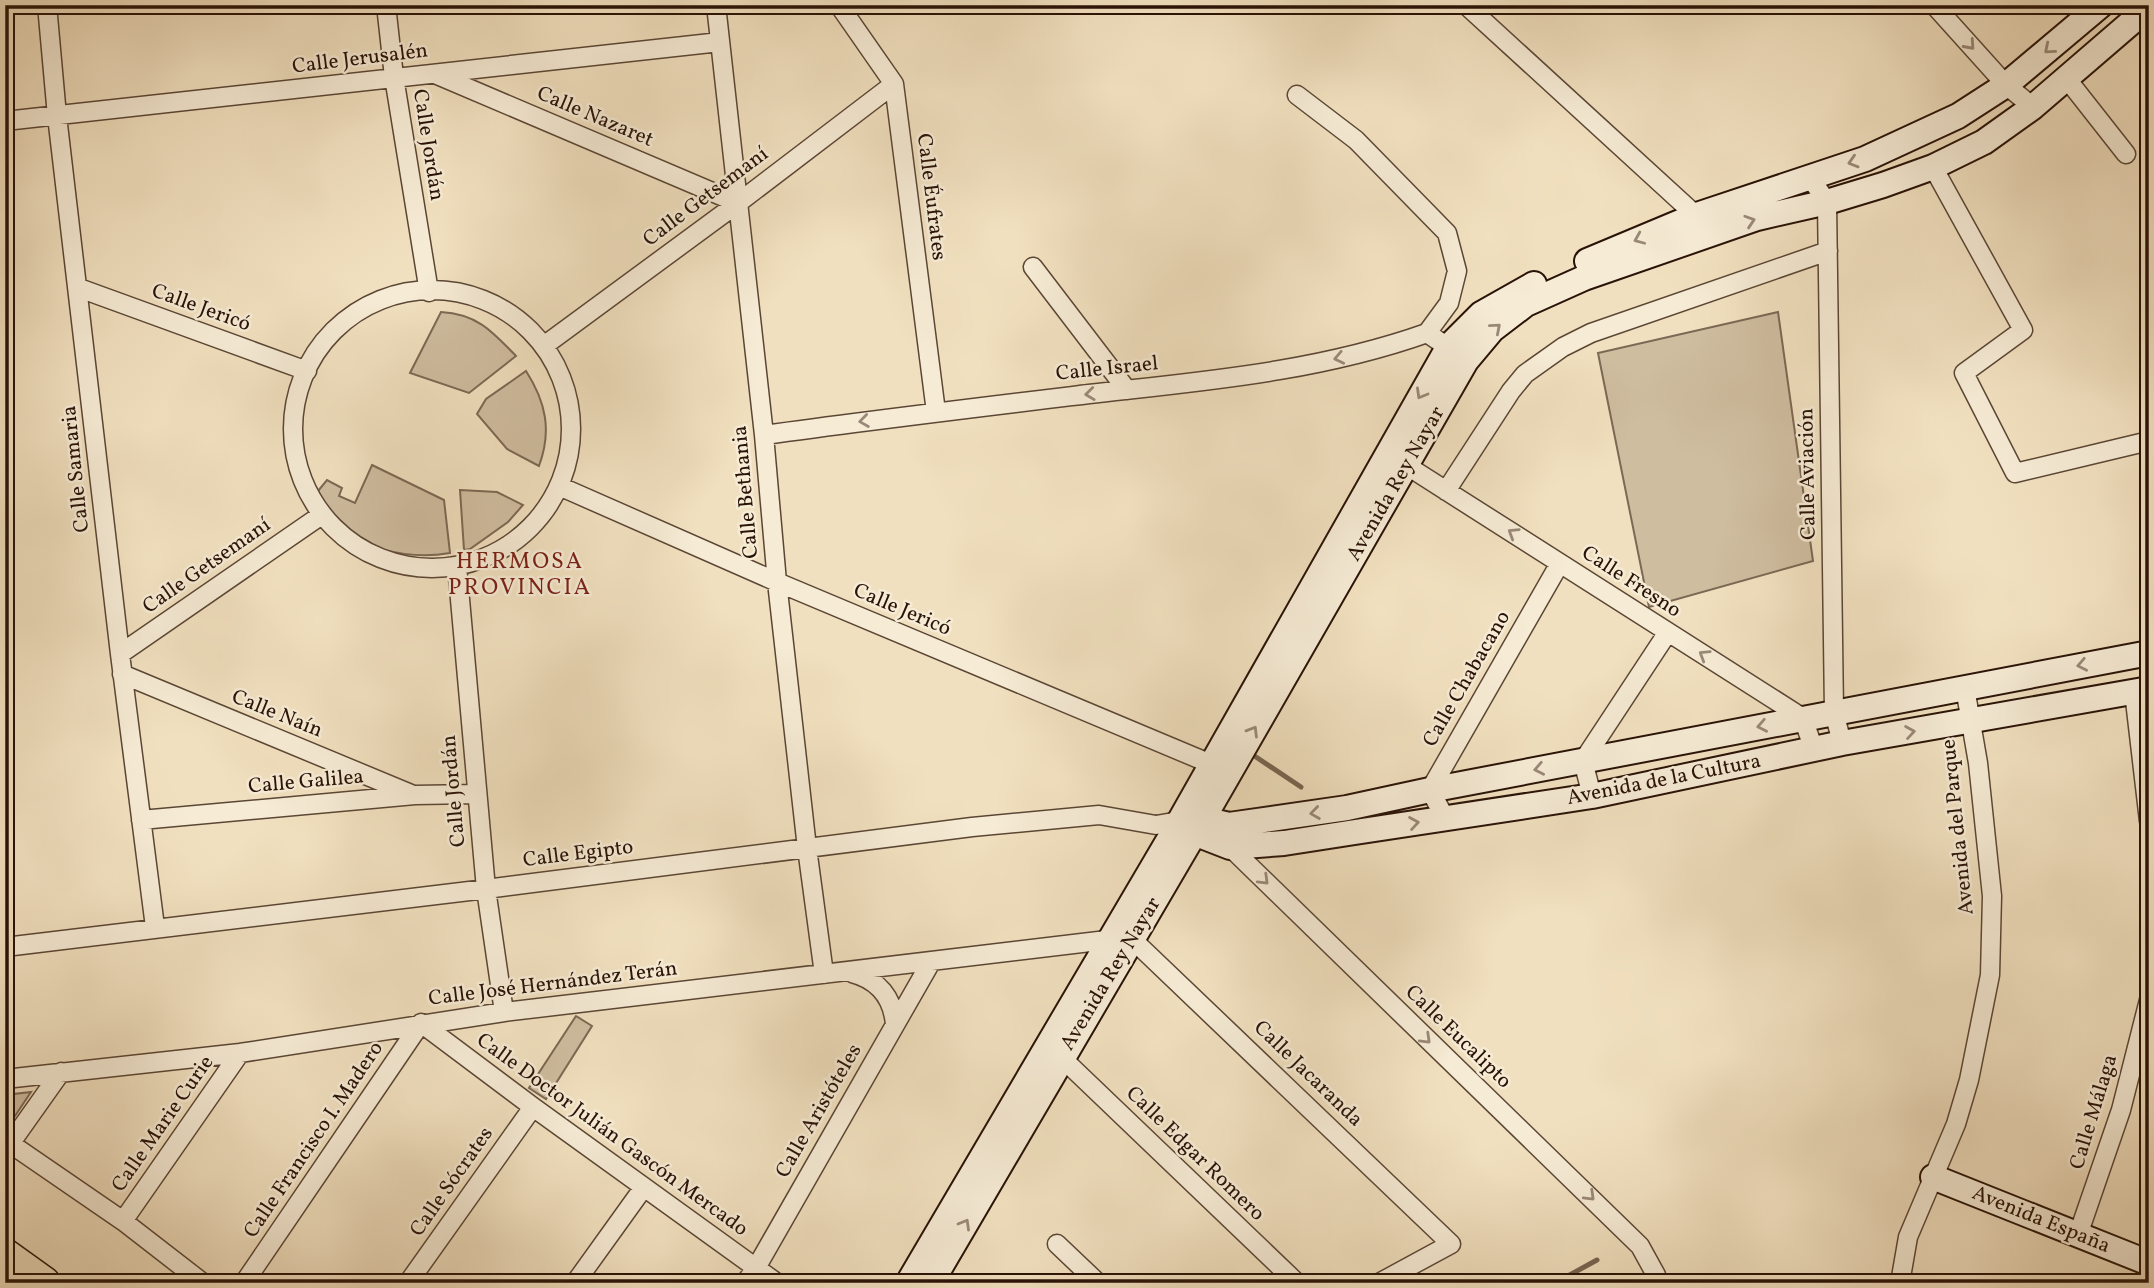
<svg xmlns="http://www.w3.org/2000/svg" width="2154" height="1288" font-family="Vollkorn,serif">
  <rect width="100%" height="100%" fill="#f1e0bf"/>
  <filter id="stains"><feTurbulence type="fractalNoise" baseFrequency=".00286" numOctaves="4"/><feColorMatrix values="0 0 0 0 .2 0 0 0 0 .09 0 0 0 0 .02 0 0 0 .5 -.17"/></filter>
  <radialGradient id="worn" r=".72"><stop offset=".6" stop-color="#630" stop-opacity="0"/><stop offset="1" stop-color="#630" stop-opacity=".3"/></radialGradient>
  <path fill="#cfbda0" stroke="#7c6854" stroke-width="2" d="M441 312C477 314 492 331 516 356L469 393 410 373Z
    M1778 312 1813 561 1649 607 1598 353Z
    M526 371C546 402 552 431 539 466L507 449 477 414 486 399Z
    M372 465 444 500 450 553C410 560 356 550 330 516 325 509 322 499 318 491L327 480 342 488 339 496 355 503Z
    M460 490 497 492 523 505 508 522 470 549 464 550Z
    M576 1016 592 1026 546 1099 529 1088Z
    M31 1092 5 1131V1095Z"/>
  <g fill="none" stroke-linecap="round" stroke-linejoin="round">
    <path stroke="#786450" stroke-width="5" d="M1253 755 1301 787
      M1555 1283 1597 1260"/>
    <g stroke="#5b4635" stroke-width="21">
      <path id="street" d="M47 5 57 116 120 654 155 927
        M386 5 394 77 429 292
        M716 5 764 435 777 582 807 848 824 974
        M839 5 894 84 936 412
        M1466 5 1702 221
        M1934 5 2006 85 2033 107
        M435 74 738 203
        M2067 79 2126 154
        M1297 95 1356 140 1447 233 1457 271 1449 303 1427 333
        M5 121 720 42
        M1933 167 2023 330 1964 373 2015 473 2149 441
        M1809 176 1827 202 1834 712 1842 743
        M1033 267 1127 390
        M79 288 307 371
        M293 429a139 139 0 1 1 278 0a139 139 0 1 1-278 0Z
        M545 345 738 203 894 84
        M764 435C872 420 981 407 1089 394 1204 381 1317 372 1427 333L1458 354
        M1398 460 1803 718 1814 750
        M559 486 777 582 1223 769
        M1446 491 1511 391 1525 374 1563 347 1591 333 1828 251
        M457 566 486 889 504 1012
        M120 654 320 516
        M122 674 411 794
        M2134 692 2149 821
        M1592 796 1583 761 1668 632
        M1445 818 1430 790 1560 563
        M141 820 415 795 476 794
        M1230 839V847L1640 1246 1656 1275 1657 1283
        M1132 939 1451 1244 1379 1283
        M5 947 486 889 972 827 1099 815 1156 825 1179 821
        M852 973C879 980 893 998 895 1025
        M1062 1058 1297 1283
        M5 1079 240 1053 504 1012 1107 940
        M5 1140 123 1221 203 1283
        M10 1144 61 1072
        M123 1221 240 1053
        M2078 1235 2121 1110 2149 1000
        M1057 1244 1098 1283
        M244 1283 421 1023 533 1107 777 1283
        M408 1283 533 1107
        M575 1283 644 1187
        M745 1283 756 1268 931 962
        M1900 1283 1908 1237 1956 1124 1969 1080 1990 975 1992 896 1978 763 1965 688"/>
    </g>
    <g stroke="#291207" stroke-width="28">
      <path id="secondary" d="M1587 261 1697 215 1865 159 1958 116 2006 85 2101 5
        M1187 820 1203 819 1229 825 1347 808 1430 790 2149 653
        M1179 834 1194 833 1230 847 1284 843 1355 832 1592 796 1842 743 2149 689
        M1933 1177 2149 1263
        M908 1283 1171 836 1449 346 1481 314 1534 284
        M931 1283 1203 819 1466 361 1492 330 1526 304 1584 278 1757 218 1827 202 1883 185 1933 167 1984 142 2033 107 2149 7"/>
    </g>
    <g stroke="#291207" stroke-width="35">
      <path id="highway" d="M5 1255 44 1283"/>
    </g>
    <use href="#street" stroke="#f6ebd5" stroke-width="18"/>
    <use href="#secondary" stroke="#f6ebd5" stroke-width="24"/>
    <use href="#highway" stroke="#f1e0bf" stroke-width="32"/>
  </g>
  <defs><path id="oneway-chevron" d="M-2-3.5L2.5 0L-2 3.5" fill="none" stroke-width="1.6" stroke-linecap="round" stroke-linejoin="round" transform="scale(1.75)"/></defs>
  <g stroke="#9a8978">
    <use href="#oneway-chevron" transform="translate(1970 45) rotate(48)"/>
    <use href="#oneway-chevron" transform="translate(2049 49) rotate(140)"/>
    <use href="#oneway-chevron" transform="translate(1853 162) rotate(163)"/>
    <use href="#oneway-chevron" transform="translate(1750 221) rotate(-18)"/>
    <use href="#oneway-chevron" transform="translate(1639 239) rotate(157)"/>
    <use href="#oneway-chevron" transform="translate(1496 328) rotate(-41)"/>
    <use href="#oneway-chevron" transform="translate(1339 358) rotate(168)"/>
    <use href="#oneway-chevron" transform="translate(1090 394) rotate(173)"/>
    <use href="#oneway-chevron" transform="translate(1421 394) rotate(120)"/>
    <use href="#oneway-chevron" transform="translate(864 421) rotate(172)"/>
    <use href="#oneway-chevron" transform="translate(1513 533) rotate(-148)"/>
    <use href="#oneway-chevron" transform="translate(1704 655) rotate(-148)"/>
    <use href="#oneway-chevron" transform="translate(2082 665) rotate(169)"/>
    <use href="#oneway-chevron" transform="translate(1762 726) rotate(169)"/>
    <use href="#oneway-chevron" transform="translate(1253 731) rotate(-59)"/>
    <use href="#oneway-chevron" transform="translate(1910 732) rotate(-9)"/>
    <use href="#oneway-chevron" transform="translate(1539 769) rotate(169)"/>
    <use href="#oneway-chevron" transform="translate(1315 813) rotate(172)"/>
    <use href="#oneway-chevron" transform="translate(1414 823) rotate(-9)"/>
    <use href="#oneway-chevron" transform="translate(1264 880) rotate(44)"/>
    <use href="#oneway-chevron" transform="translate(1426 1039) rotate(44)"/>
    <use href="#oneway-chevron" transform="translate(1590 1196) rotate(44)"/>
    <use href="#oneway-chevron" transform="translate(965 1224) rotate(-60)"/>
  </g>
  <g text-anchor="middle" dominant-baseline="central" stroke-width="5" stroke-linejoin="round" paint-order="stroke">
    <g font-size="21" fill="#291207" stroke="#f6ebd5">
      <text transform="translate(360 59) rotate(-7)">Calle Jerusalén</text>
      <text transform="translate(595 117) rotate(23)">Calle Nazaret</text>
      <text transform="translate(428 145) rotate(81)">Calle Jordán</text>
      <text transform="translate(706 197) rotate(-37)">Calle Getsemaní</text>
      <text transform="translate(931 197) rotate(83)">Calle Éufrates</text>
      <text transform="translate(201 308) rotate(20)">Calle Jericó</text>
      <text transform="translate(1107 369) rotate(-6)">Calle Israel</text>
      <text transform="translate(76 469) rotate(-96)">Calle Samaria</text>
      <text transform="translate(1808 474) rotate(-91)">Calle Aviación</text>
      <text transform="translate(1396 484) rotate(-60)">Avenida Rey Nayar</text>
      <text transform="translate(746 492) rotate(-95)">Calle Bethania</text>
      <text transform="translate(207 566) rotate(-35)">Calle Getsemaní</text>
      <text transform="translate(1631 582) rotate(33)">Calle Fresno</text>
      <text transform="translate(902 610) rotate(23)">Calle Jericó</text>
      <text transform="translate(1467 679) rotate(-60)">Calle Chabacano</text>
      <text transform="translate(277 714) rotate(22)">Calle Naín</text>
      <text transform="translate(1664 780) rotate(-11)">Avenida de la Cultura</text>
      <text transform="translate(306 782) rotate(-5)">Calle Galilea</text>
      <text transform="translate(454 791) rotate(-95)">Calle Jordán</text>
      <text transform="translate(1958 827) rotate(-96)">Avenida del Parque</text>
      <text transform="translate(578 854) rotate(-7)">Calle Egipto</text>
      <text transform="translate(1111 974) rotate(-59)">Avenida Rey Nayar</text>
      <text transform="translate(553 984) rotate(-7)">Calle José Hernández Terán</text>
      <text transform="translate(1458 1037) rotate(44)">Calle Eucalipto</text>
      <text transform="translate(1308 1074) rotate(44)">Calle Jacaranda</text>
      <text transform="translate(819 1111) rotate(-60)">Calle Aristóteles</text>
      <text transform="translate(2094 1112) rotate(-73)">Calle Málaga</text>
      <text transform="translate(163 1124) rotate(-55)">Calle Marie Curie</text>
      <text transform="translate(612 1135) rotate(36)">Calle Doctor Julián Gascón Mercado</text>
      <text transform="translate(314 1140) rotate(-56)">Calle Francisco I. Madero</text>
      <text transform="translate(1195 1154) rotate(44)">Calle Edgar Romero</text>
      <text transform="translate(452 1182) rotate(-55)">Calle Sócrates</text>
      <text transform="translate(2041 1220) rotate(22)">Avenida España</text>
    </g>
    <g font-size="23" letter-spacing="2" fill="#7a1f14" stroke="#f6ebd5">
      <text x="520" y="562">HERMOSA<tspan x="520" dy="26">PROVINCIA</tspan></text>
    </g>
  </g>
  <rect width="2154" height="1288" fill="none" stroke="#f1e0bf" stroke-width="28"/>
  <rect x="7" y="7" width="2140" height="1274" fill="none" stroke="#291207" stroke-width="3.5"/>
  <rect x="14" y="14" width="2126" height="1260" fill="none" stroke="#291207" stroke-width="2"/>
  <rect width="100%" height="100%" filter="url(#stains)"/>
  <rect width="100%" height="100%" fill="url(#worn)"/>
</svg>
